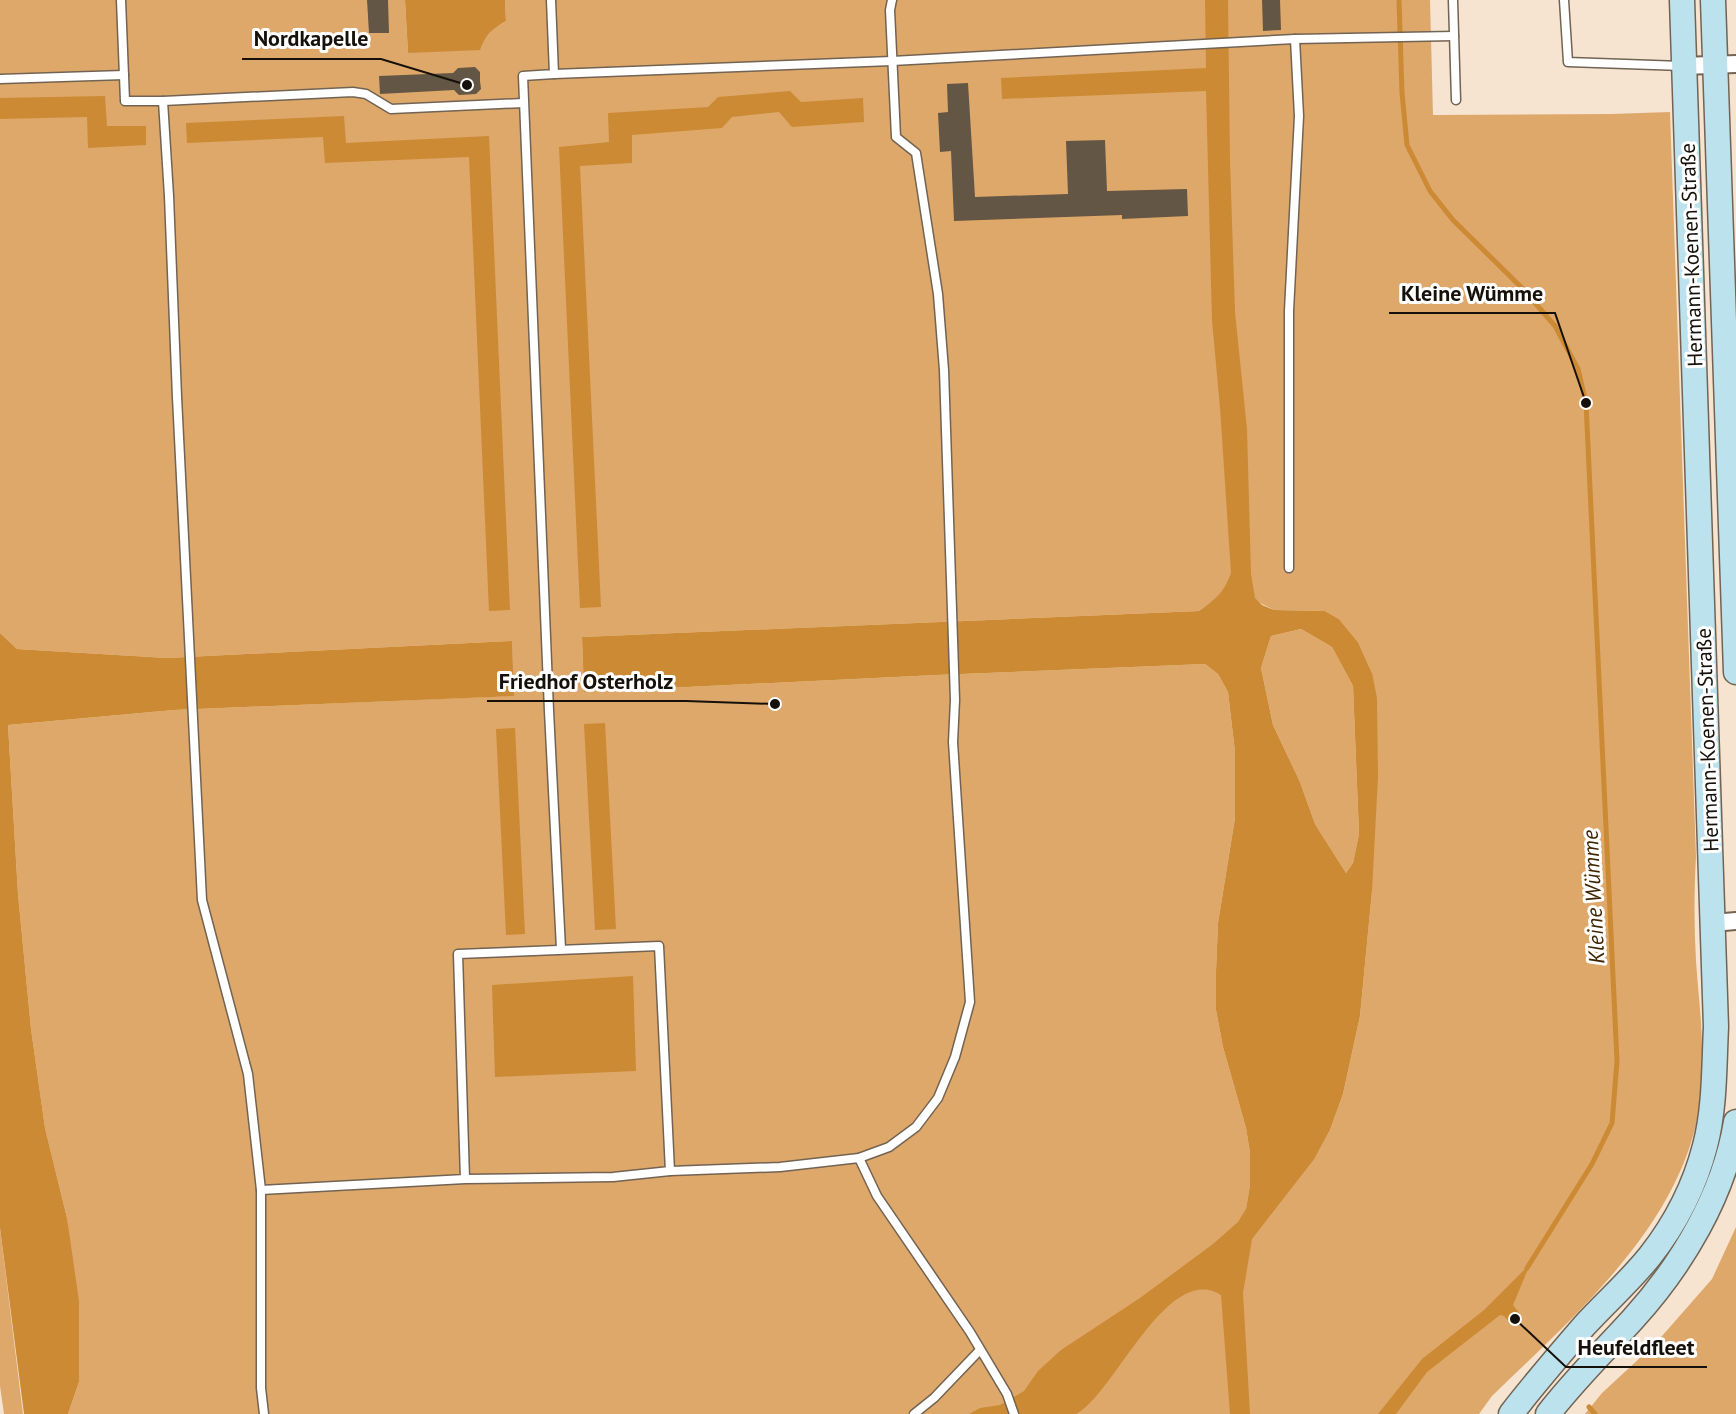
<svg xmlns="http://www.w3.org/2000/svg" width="1736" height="1414" viewBox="0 0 1736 1414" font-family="'PT Sans',sans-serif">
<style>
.green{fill:#dea86b;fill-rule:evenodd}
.water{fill:#cc8a34;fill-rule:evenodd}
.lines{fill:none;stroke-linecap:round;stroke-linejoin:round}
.stream{stroke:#cc8a34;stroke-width:5}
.building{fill:#645645}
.lane-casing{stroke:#726352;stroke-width:11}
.street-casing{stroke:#726352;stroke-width:20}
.secondary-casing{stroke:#726352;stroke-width:27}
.lane{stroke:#fff;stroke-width:8}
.street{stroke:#fff;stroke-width:16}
.secondary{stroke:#bce2ee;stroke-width:24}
.labels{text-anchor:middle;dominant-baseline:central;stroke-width:6;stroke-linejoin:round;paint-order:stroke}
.street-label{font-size:21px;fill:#151009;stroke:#fff}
.water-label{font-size:22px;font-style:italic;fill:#3e2400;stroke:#fff}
.leader{fill:none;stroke:#151009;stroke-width:2}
.callout-dot{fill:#151009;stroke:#fff;stroke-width:2}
.callout-label{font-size:22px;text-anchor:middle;font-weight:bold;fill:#151009;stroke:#fff;stroke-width:6;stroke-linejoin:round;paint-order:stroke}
</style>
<rect width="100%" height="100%" fill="#f6e4d1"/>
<g class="green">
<path d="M0 0H405L408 53 484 39 494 28 506 21 505 0H1430L1433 115 1611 114 1670 112 1696 857C1694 891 1694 926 1696 961 1698 991 1702 1021 1702 1051 1702 1071 1700 1105 1696 1124 1671 1234 1570 1320 1492 1396L1479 1414H68L79 1382 67 1218 45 1128 31 1029 18 894 8 725 174 710 513 696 512 641 167 658 17 649 0 633ZM1226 586 1274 610 1325 611 1339 619 1358 642 1372 673V891L1360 1016 1343 1094 1330 1130 1315 1158 1246 1210 1250 1185V1153L1246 1128 1223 1047 1216 1010V971L1218 923 1235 818V752L1228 692 1218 674 1205 664 936 675 584 692 582 637 1199 611 1214 601Z"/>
<polygon points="1301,629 1332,647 1353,686 1359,834 1353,863 1346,873 1315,824 1300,782 1273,725 1261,668 1271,636"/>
<polygon points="1736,1227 1736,1414 1585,1414 1602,1393 1655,1344 1712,1279"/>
<polygon points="0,1228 23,1414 4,1414 0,1386"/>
</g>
<g class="water">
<path d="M405 0H505L506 21C493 28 485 35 480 50L408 53Z"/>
<path d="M1205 0H1228L1230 161 1235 312 1247 429 1251 574 1255 598 1262 605 1274 610 1325 611 1339 619 1358 642 1372 673 1377 698 1378 777 1372 891 1360 1016 1343 1094 1330 1130 1315 1158 1252 1239 1243 1293 1250 1414H1230L1221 1295C1167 1261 1114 1395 1076 1414H969L980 1408 1000 1405 1024 1391 1038 1371 1061 1350 1140 1298 1213 1244 1238 1222 1246 1209 1250 1185V1153L1246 1128 1223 1047 1216 1010V971L1218 923 1235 818V752L1228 692 1218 674 1205 664 936 675 584 692 582 637 1199 611C1215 600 1225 591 1231 573L1220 408 1212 320 1206 91 1002 99 1001 78 1206 68ZM1301 629 1332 647 1353 686 1359 834 1353 863 1346 873 1315 824 1300 782 1273 725 1261 668 1271 636Z"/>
<polygon points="790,91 801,102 863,98 864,122 792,127 779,112 732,117 722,128 632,135 632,163 580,166 601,607 580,608 559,147 609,142 608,113 708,107 718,97"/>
<polygon points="105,96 107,126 146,126 146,145 88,148 87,117 0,119 0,98"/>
<polygon points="344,116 346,143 489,136 510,610 489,611 469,157 325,163 323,137 187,143 186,123"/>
<polygon points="0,633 17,649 167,658 512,641 514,696 174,710 8,725 18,894 31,1029 45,1128 67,1218 79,1301 79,1382 68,1414 24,1414 0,1228"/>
<polygon points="605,723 616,929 595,930 584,724"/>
<polygon points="515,728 525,934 506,935 496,729"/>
<polygon points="633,976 636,1071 495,1077 492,985"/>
<polygon points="1530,1264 1513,1305 1520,1314 1510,1323 1504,1316 1500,1315 1427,1372 1396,1414 1378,1414 1422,1359 1484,1310"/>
</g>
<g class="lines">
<g class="stream">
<polyline points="1399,0 1402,93 1407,145 1430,191 1453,220 1523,289 1555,326 1578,369 1586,403 1617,1061 1612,1123 1592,1164 1527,1268"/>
<polyline points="1589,1407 1595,1414"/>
</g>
</g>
<g class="building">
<polygon points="367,0 388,0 389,33 369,33"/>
<polygon points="1262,0 1280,0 1281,30 1263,31"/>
<polygon points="475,67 480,72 480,81 481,89 476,94 459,95 454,90 380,94 379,76 453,73 458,68"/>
<polygon points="968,83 975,197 1068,194 1066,141 1105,140 1107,191 1187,189 1188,216 1122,219 1122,215 954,221 951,151 940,152 938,113 948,112 947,84"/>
</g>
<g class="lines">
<defs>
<g id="lane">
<polyline points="121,0 125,101 163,101 169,196 177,397 202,900 248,1074 261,1190 261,1388 264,1414"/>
<polyline points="551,0 554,74 523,76 549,711 561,949"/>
<polyline points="1453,0 1456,100"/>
<polyline points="1564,0 1568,62 1682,66"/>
<polyline points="554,74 892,61 1295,39 1454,36"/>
<polyline points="0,79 124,75"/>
<polyline points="163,101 353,92 366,94 391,109 523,103"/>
<polyline points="1289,568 1289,311 1299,116 1295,39"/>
<polyline points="859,1158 877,1196 970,1332 1007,1394 1014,1414"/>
<polyline points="670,1171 780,1167 859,1158 889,1147 916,1127 938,1098 955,1057 970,1002 953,742 955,700 944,370 938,294 916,153 896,137 890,10 892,0"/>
<polyline points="261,1190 465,1179 613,1177 670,1171 659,946 458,954 465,1179"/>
<polyline points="914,1414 934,1398 980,1350"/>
</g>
<g id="street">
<polyline points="1684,66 1736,64"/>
<polyline points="1713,923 1736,921"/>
</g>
<g id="secondary">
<polyline points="1713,0 1736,672"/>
<path d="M1511 1414C1534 1384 1559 1355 1584 1326 1606 1302 1630 1281 1650 1256 1675 1224 1695 1185 1705 1146 1715 1108 1714 1066 1716 1027L1682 0"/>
<path d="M1548 1414C1574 1380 1605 1350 1633 1319 1682 1265 1724 1195 1736 1122"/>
</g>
</defs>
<use href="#lane" class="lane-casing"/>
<use href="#street" class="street-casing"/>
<use href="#secondary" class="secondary-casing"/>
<use href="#lane" class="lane"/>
<use href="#street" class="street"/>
<use href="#secondary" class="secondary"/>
</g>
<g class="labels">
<g class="street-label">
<text transform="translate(1691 255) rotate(-92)">Hermann-Koenen-Straße</text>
<text transform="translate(1707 740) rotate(-92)">Hermann-Koenen-Straße</text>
</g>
<g class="water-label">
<text transform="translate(1593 897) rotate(-93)">Kleine Wümme</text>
</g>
</g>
<path class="leader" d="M467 85L381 59H242M1586 403L1555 313H1389M775 704L686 701H487M1515 1319L1566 1367H1707"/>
<g class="callout-dot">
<circle cx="467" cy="85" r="6"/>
<circle cx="1586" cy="403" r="6"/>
<circle cx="775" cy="704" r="6"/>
<circle cx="1515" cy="1319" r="6"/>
</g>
<g class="callout-label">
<text x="311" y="46">Nordkapelle</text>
<text x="1472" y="301">Kleine Wümme</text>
<text x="586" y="689">Friedhof Osterholz</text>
<text x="1636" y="1355">Heufeldfleet</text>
</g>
</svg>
